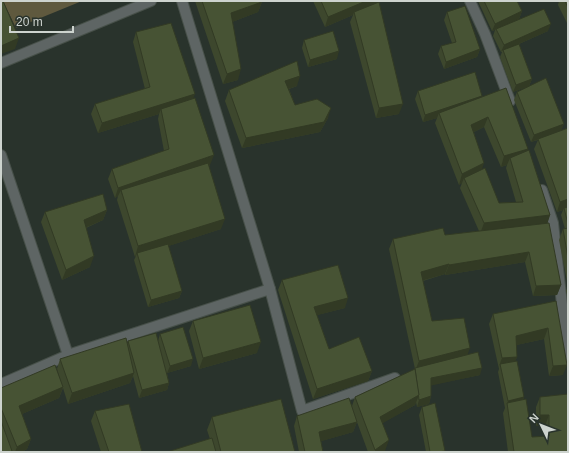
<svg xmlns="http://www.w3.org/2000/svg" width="569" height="453" viewBox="0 0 569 453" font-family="Helvetica,sans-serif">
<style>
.green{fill:#5f593e}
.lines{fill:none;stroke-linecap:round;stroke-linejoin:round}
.minor-casing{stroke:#475049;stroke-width:12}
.minor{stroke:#5e6564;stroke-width:10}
.wall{fill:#3d472d;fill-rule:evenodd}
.shaded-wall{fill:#323a24}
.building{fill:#475334;stroke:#323a24}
</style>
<rect width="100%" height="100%" fill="#29332c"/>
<polygon class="green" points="3,1 82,1 16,28"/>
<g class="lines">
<defs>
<g id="minor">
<polyline points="470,1 485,34 510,101"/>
<polyline points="1,63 151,1"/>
<polyline points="1,155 68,355"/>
<polyline points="542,190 553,223 568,359"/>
<polyline points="270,289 302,411 395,378"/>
<polyline points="1,384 68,355 270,289 182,1"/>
</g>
</defs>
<use href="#minor" class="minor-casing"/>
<use href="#minor" class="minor"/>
</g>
<g class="wall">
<polygon points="195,1 262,1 262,2 258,12 232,22 238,80 223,84"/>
<polygon points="313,1 377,1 376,3 399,114 376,118 350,22 353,15 325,27"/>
<polygon points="478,1 517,1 522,11 519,19 513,22 548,31 519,44 532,79 529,86 513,92 500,57 502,52 501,52 493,36 495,30 492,31"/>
<polygon points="559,1 568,1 568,25 558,5"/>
<polygon points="447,12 480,49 477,57 444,69 438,54 441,46 452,43 444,20"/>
<polygon points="136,32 193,99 210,165 209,166 221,229 168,246 182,291 179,298 148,307 134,260 136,256 135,257 117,200 118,196 115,198 108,179 112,169 164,151 158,119 159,114 98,133 91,114 95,104 145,89 133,42"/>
<polygon points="304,40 337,59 308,67 302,48"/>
<polygon points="297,86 289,89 295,105 328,118 320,132 242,148 225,101 229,90"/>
<path d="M418 91 482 97 527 151 550 215 547 223 561 285 557 295 533 296 525 262 445 275V274L423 281 432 321 467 355 480 375 431 385V396L429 404 417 407 416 402 415 405 382 423 385 451 383 452H368L357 422 353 432 321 441 323 452H299L294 426 297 416 352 406 355 397 415 369 389 249 393 239 445 235 479 231 460 188 462 183 459 185 435 123 437 118 423 122 415 99ZM484 127 501 167 507 165 506 168 516 202 499 203 482 169 474 132Z"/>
<polygon points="517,92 562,130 568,128 568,281 567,281 559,240 563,229 565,229 561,215 563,210 557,212 534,149 538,140 531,142 514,100"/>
<polygon points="107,210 103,220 86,228 90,267 62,280 41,222 45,212"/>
<polygon points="282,280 345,308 317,315 329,349 372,371 368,381 313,399 278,290"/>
<polygon points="568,286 568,298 566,291"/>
<polygon points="556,301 563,375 549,376 544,339 516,345 517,357 515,361 532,437 545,436 545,426 536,426 536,407 540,397 568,452 508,452 503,413 505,408 498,372 499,369 489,324 493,314"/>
<polygon points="193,321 257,353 199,369 189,331"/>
<polygon points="160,334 191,366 167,373 169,383 167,390 139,398 133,376 130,383 68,404 63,388 59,398 22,414 31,439 27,449 22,452 1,452 1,388 62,386 57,369 60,359 127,344 128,341 158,341"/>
<polygon points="422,407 445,451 445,452 426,452 419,415"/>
<polygon points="95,411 142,452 101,452 91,421"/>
<polygon points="212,417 295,452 167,452 210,439 207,430"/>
</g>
<g class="shaded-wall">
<polygon points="366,1 377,1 376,5 354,12 353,15 325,27 328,17"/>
<polygon points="262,2 258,12 227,24 231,13"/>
<polygon points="522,11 519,19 496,29 495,30 492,31 495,24"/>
<polygon points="551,24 548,31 503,51 503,50 501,52 504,45"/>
<polygon points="19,38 15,49 1,54 1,46"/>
<polygon points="480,49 477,57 444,69 446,62"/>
<polygon points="339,51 337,59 308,67 310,60"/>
<polygon points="241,69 238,80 223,84 227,74"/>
<polygon points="300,76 297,86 282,91 285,81"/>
<polygon points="532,79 529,86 513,92 516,85"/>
<polygon points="195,94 191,105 161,109 159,114 98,133 102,123"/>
<polygon points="482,96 480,103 439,113 437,118 423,122 425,115"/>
<polygon points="403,104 399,114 376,118 379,108"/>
<polygon points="331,108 328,118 320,132 242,148 246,138"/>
<polygon points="488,117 484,127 468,135 471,125"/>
<polygon points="564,124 561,131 531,142 534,135"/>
<polygon points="528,149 524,159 510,158 507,165 501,167 504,156"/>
<polygon points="214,155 210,165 122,195 121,190 118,196 115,198 118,188"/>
<polygon points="484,163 481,173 464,178 462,183 459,185 462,174"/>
<polygon points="568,199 568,208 564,208 563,210 557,212 560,202"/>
<polygon points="107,210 103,220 80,230 84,220"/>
<polygon points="550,215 547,225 480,234 484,223"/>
<polygon points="225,219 221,229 138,256 137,253 136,256 135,257 138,246"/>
<polygon points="529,252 525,262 445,275 449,265"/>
<polygon points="94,256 90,267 62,280 66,270"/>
<polygon points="449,264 445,274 417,282 421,272"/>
<polygon points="561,285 557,295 533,296 536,286"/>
<polygon points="182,291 179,298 148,307 151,300"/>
<polygon points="348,298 345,308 310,317 314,307"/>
<polygon points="548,328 544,339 512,346 516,336"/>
<polygon points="261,342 257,353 199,369 203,358"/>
<polygon points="470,348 466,359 415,371 419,361"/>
<polygon points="517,357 513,367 500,364 498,369 502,358"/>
<polygon points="193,359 191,366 167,373 170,366"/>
<polygon points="567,365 563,375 549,376 553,366"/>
<polygon points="482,368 480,375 429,386 431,378"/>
<polygon points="372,371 368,381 313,399 317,389"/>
<polygon points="134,373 130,383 68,404 72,393"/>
<polygon points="169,383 167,390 139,398 142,390"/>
<polygon points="63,387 59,398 15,417 19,406"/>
<polygon points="419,395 415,405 376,427 380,417"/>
<polygon points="431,396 429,404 417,407 419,400"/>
<polygon points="524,397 521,405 507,404 508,401"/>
<polygon points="540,415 549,415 545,426 536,426"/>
<polygon points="357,422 353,432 315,443 319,432"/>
<polygon points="31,439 27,449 22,452 15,452 17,447"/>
<polygon points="389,440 385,451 383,452 375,452 375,450"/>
</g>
<g class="building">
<polygon points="1,1 3,1 19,38 1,46"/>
<polygon points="202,1 262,1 262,2 231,13 241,69 227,74"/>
<polygon points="321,1 366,1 328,17"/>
<polygon points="484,1 517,1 522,11 495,24"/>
<polygon points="565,1 568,1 568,8"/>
<polygon points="379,2 403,104 379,108 354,12"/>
<polygon points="465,6 480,49 446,62 441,46 456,42 447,12"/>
<polygon points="544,9 551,24 504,45 496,29"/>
<polygon points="171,23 195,94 102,123 95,104 150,87 136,32"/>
<polygon points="333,31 339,51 310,60 304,40"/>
<polygon points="519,44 532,79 516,85 503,50"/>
<polygon points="297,61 300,76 285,81 295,105 317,99 331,108 324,122 246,138 229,90"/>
<polygon points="475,72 482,96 425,115 418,91"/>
<polygon points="546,78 564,124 534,135 517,92"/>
<polygon points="506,88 528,149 504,156 488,117 471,125 484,163 462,174 439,113"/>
<polygon points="195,98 214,155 118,188 112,169 169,149 161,109"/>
<polygon points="568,128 568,199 560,202 538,139"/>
<polygon points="529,150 550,215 484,223 464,178 485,168 499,203 523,202 510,158"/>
<polygon points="208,163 225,219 138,246 121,190"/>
<polygon points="103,194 107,210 84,220 94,256 66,270 45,212"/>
<polygon points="568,207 568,224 564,208"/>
<polygon points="549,223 561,285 536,286 529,252 449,265 449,264 421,272 432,321 464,318 470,348 419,361 393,239 443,228 445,235"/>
<polygon points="568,228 568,258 563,229"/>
<polygon points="168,244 182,291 151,300 137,253"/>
<polygon points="338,265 348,298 314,307 329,349 359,337 372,371 317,389 282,280"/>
<polygon points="556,301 567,365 553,366 548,328 516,336 517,357 502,358 493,314"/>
<polygon points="250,305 261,342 203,358 193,321"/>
<polygon points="183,327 193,359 170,366 160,334"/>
<polygon points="156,333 169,383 142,390 128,341"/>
<polygon points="126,338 134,373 72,393 60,359"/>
<polygon points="478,352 482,368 431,378 431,396 419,400 415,368"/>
<polygon points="517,361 524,397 508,401 500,364"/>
<polygon points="55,365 63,387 19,406 31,439 17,447 1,408 1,388"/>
<polygon points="415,369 419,395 380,417 389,440 375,450 355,397"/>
<polygon points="568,394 568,452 514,452 507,403 526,399 532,437 549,436 549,415 540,415 540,397"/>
<polygon points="349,398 357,422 319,432 323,452 305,452 297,416"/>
<polygon points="281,399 295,452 221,452 212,417"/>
<polygon points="435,403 445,451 438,452 430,452 422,407"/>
<polygon points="129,404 142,452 109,452 95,411"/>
<polygon points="1,421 12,451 9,452 1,452"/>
<polygon points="212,438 216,452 167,452"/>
</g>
<rect width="569" height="453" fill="none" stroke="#cdd3ce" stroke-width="4"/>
<g transform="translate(541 425) rotate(313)" stroke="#29332c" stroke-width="3" paint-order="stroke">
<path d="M0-3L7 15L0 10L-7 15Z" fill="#cdd3ce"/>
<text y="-6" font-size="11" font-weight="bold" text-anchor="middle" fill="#cdd3ce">N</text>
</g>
<path d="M10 26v6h63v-6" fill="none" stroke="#cdd3ce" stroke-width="2"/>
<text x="16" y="26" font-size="12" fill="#cdd3ce" stroke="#29332c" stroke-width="3" paint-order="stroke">20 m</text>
</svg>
